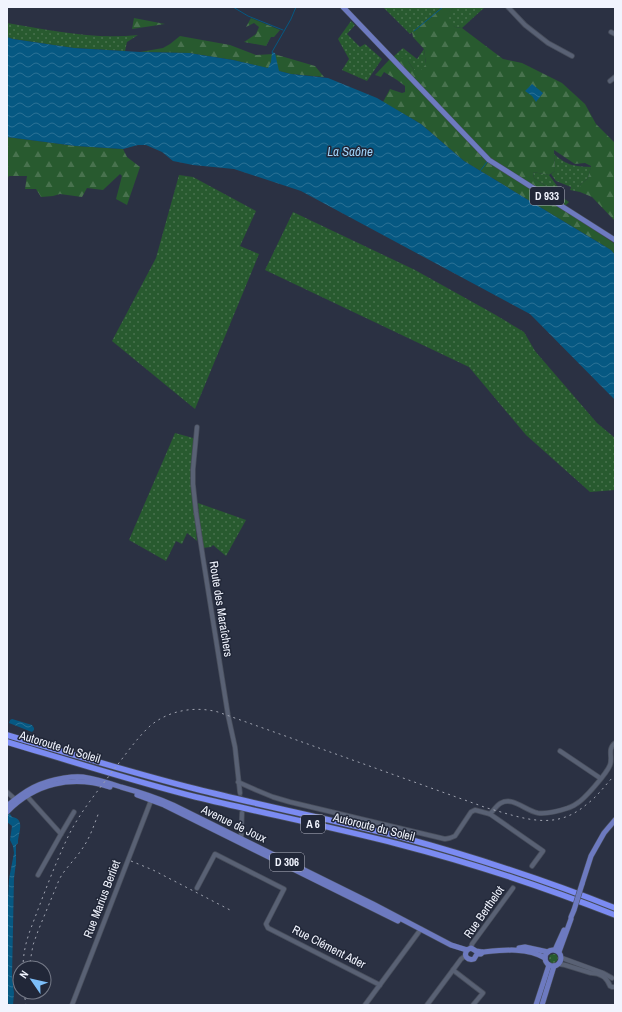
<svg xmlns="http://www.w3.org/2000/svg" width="622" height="1012" viewBox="0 0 622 1012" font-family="'Archivo Narrow',sans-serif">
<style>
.grass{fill:url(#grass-dots)}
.forest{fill:url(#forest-firs)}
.water{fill:url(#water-waves)}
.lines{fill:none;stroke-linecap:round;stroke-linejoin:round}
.stream{stroke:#065882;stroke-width:1}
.minor-tunnel{stroke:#494e5f;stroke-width:4;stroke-dasharray:4 2;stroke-linecap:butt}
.minor-casing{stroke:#484e5c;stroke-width:5.5}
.major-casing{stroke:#484e5c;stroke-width:6}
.highway-casing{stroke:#484e5c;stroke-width:7}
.minor{stroke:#596174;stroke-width:4}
.major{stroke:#6d7ac0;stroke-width:5}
.highway{stroke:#7b8bf2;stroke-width:5.5}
.rail{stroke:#a0a4b1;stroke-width:1;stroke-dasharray:2 4;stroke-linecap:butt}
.major-bridge-casing{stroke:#484e5c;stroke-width:6;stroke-linecap:butt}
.major-bridge{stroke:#6d7ac0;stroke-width:5}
.labels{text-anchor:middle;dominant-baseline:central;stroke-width:3;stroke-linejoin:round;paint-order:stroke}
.shield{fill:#212738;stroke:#b3b6c3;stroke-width:1}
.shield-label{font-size:11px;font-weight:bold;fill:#f1f4fe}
.street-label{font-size:12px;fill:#f1f4fe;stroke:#212738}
.water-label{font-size:13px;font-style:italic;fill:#9ed3f9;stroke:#212738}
</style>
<defs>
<pattern id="grass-dots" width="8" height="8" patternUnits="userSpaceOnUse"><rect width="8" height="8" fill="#285a2f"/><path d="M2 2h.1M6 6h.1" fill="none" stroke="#48724e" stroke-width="1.8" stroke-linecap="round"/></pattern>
<pattern id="forest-firs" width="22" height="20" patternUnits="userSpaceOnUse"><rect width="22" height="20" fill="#285a2f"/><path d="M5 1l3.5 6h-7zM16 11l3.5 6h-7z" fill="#48724e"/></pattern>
<pattern id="water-waves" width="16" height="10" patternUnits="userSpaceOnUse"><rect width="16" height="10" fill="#065882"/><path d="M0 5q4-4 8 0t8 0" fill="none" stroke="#2b7195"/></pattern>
</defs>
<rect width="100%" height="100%" fill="#2b3143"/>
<g class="grass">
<polygon points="383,7 442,7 410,34"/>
<polygon points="454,7 485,7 462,28 455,27 443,18"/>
<polygon points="351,21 355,25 347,34 360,47 365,44 382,59 367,81 342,70 349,59 338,39"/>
<path d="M7 23C50 30 94 40 138 35L127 42 125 51 74 48 13 39 7 37Z"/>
<polygon points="403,48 417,59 424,49 426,64 426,74 414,70 408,61 396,61 393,57"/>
<path d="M554 154C568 166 573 166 591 167L588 178 580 185V192L570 190 571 187 556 181 551 174 555 171Z"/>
<polygon points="533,172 549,175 557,186 564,192 564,193 562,195 558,194 534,178"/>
<polygon points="179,175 193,177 256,211 240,246 259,254 195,409 112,341 156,258"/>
<polygon points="293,212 415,270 494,314 524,332 535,351 597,423 615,438 615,490 590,492 526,435 469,367 265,270"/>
<polygon points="175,433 193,438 192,483 197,541 187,533 182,544 176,541 166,561 129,540"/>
<polygon points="198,503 246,520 226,556 213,545 211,547 202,548"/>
<path d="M553 954H556L558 958C557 962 555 964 551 963L549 959 550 955Z"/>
</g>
<g class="forest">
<polygon points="442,7 454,7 445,17 455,27 462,28 503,59 522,63 562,83 585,104 596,124 615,143 615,221 592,197 580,192 580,185 588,178 591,166 585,163 575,164 554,150 555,171 549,175 533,172 534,178 569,202 566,205 565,210 615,244 615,255 611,250 464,161 421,124 383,102 390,89 402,93 405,92 405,86 397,80 384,72 381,77 375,75 390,59 396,61 402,57 408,61 414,70 421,70 426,64 424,49 413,37 412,32"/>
<polygon points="134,18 165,24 132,29"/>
<polygon points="251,18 280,30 274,37 271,37 266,46 244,42 256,34 259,27 254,23 246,27"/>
<polygon points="180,36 230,45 256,55 274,54 315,66 324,77 291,74 233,60 189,53 140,52 163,48 170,44"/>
<polygon points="7,137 76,146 123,149 127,157 140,167 127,205 116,199 122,176 120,174 103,190 87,188 82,197 60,194 53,196 41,197 36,189 25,189 27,176 9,176 7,179"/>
</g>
<g class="water">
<polygon points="7,37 13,39 74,48 140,52 189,53 233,60 268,68 271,62 272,52 275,53 279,71 291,74 328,78 377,98 421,124 464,161 611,250 615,255 615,400 530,314 301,191 234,169 193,165 173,161 162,152 146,145 138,145 123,149 76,146 7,137"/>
<polygon points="532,84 543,93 536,102 532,96 525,91"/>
<polygon points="12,719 32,725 34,728 34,730 32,732 9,723 10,720"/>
<path d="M7 814H10L12 817C26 819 18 833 18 843L16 845V863L14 878 12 977 14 993 13 1005H9L8 1002 7 977 8 899 9 879 14 853 13 846 10 840 12 826 7 822Z"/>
</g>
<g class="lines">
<g class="stream">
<polyline points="233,7 248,16 283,30"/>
<polyline points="414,31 443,7"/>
<polyline points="272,52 291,19 296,7"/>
<polyline points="480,171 487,162"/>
</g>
<polyline class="minor-tunnel" points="240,793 242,813"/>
<defs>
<g id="minor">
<polyline points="508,7 525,25 548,43 572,56"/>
<polyline points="611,32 615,34"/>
<polyline points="610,81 615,77"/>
<polyline points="197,427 193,469 193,484 196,512 203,558 228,715 235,747 240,793"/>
<polyline points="560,751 600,778"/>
<polyline points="238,782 256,790 273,797 290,802 445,839 450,838 455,836 471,812 475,810 490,814 543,851 532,866"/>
<polyline points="7,792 16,800"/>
<polyline points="25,794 61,834"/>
<path d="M490 814C493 811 497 805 501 803 512 796 526 811 538 813 547 814 559 811 568 808 570 807 574 806 576 804 584 800 607 773 610 765 613 757 607 749 615 743"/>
<polyline points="241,840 242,813"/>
<polyline points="38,875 61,834 74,812"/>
<polyline points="197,888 215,854 284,889 266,924 268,928 380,985"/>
<polyline points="471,948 472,944 513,888"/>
<polyline points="562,958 603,973 612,978"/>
<path d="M559 964 565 965 591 973C601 973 607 978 610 986L612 987H615"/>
<polyline points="453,970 483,993 473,1005"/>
<polyline points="72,1005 152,798"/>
<polyline points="365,1005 421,929"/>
<polyline points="427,1005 453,970 461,959 465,956"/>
</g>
<g id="major">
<polyline points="343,7 489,160 615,240"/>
<polyline points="137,795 164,805 398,921"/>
<path d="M7 806C26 790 39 782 64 778 70 777 76 776 83 777 96 779 109 783 121 787 139 792 157 798 173 805L373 904 451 945 467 950"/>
<path d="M7 812C35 783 72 775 110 787"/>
<polyline points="582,884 591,856 604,833 615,820"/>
<polyline points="519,948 525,947 548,952"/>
<circle cx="553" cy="958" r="8"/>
<path d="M467 950C463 956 468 961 474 959L477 954H481L483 952C503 950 527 947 545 958"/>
<polyline points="467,950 471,948 476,951 482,952"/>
<polyline points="555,950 564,930"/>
<polyline points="559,952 571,919 571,917 574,910"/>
<polyline points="536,1005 549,965"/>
<polyline points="542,1005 554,966"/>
</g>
<g id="highway">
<path d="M7 735C70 754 133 773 196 789 264 806 333 820 401 837 474 857 545 880 615 908"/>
<path d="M7 742C70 761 133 781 196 797 263 813 331 827 398 844 472 863 544 887 615 915"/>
</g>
</defs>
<use href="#minor" class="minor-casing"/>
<use href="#major" class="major-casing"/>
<use href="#highway" class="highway-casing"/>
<use href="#minor" class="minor"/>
<use href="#major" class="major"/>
<use href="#highway" class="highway"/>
<g class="rail">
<polyline points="131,861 153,870 232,911"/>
<path d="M23 968C23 954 26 941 31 928 42 899 53 869 66 841 78 814 98 791 115 768 126 754 137 738 150 726 169 710 195 706 218 712L487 808C523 818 555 832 587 804 598 796 605 785 615 775"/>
<path d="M29 968 33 945 38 931 59 880C65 868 75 860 82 849 90 838 94 825 99 812"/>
<polyline points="24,992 26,1005"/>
</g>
<defs>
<polyline id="major-bridge" points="574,910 582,884"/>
</defs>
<use href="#major-bridge" class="major-bridge-casing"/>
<use href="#major-bridge" class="major-bridge"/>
</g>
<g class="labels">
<g class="shield">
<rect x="530" y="187" width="34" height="18" rx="3"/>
<rect x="301" y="815" width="24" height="18" rx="3"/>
<rect x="270" y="853" width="34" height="18" rx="3"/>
</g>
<g class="shield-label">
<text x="547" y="196">D 933</text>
<text x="313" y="824">A 6</text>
<text x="287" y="862">D 306</text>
</g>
<g class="street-label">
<text transform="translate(221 609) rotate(81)">Route des Maraîchers</text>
<text transform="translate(60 747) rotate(17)">Autoroute du Soleil</text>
<text transform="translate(234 824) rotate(26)">Avenue de Joux</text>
<text transform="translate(374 827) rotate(14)">Autoroute du Soleil</text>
<text transform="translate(102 899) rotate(-69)">Rue Marius Berliet</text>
<text transform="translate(484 912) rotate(-55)">Rue Berthelot</text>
<text transform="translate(329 947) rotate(27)">Rue Clément Ader</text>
</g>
<g class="water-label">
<text x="350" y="151">La Saône</text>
</g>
</g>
<rect width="622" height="1012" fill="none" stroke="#f1f4fe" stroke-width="16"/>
<g transform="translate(32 980) rotate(304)"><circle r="19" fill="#212738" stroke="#747987"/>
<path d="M0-3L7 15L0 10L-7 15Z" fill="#7cbef9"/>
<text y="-6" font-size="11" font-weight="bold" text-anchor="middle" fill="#f1f4fe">N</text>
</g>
</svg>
